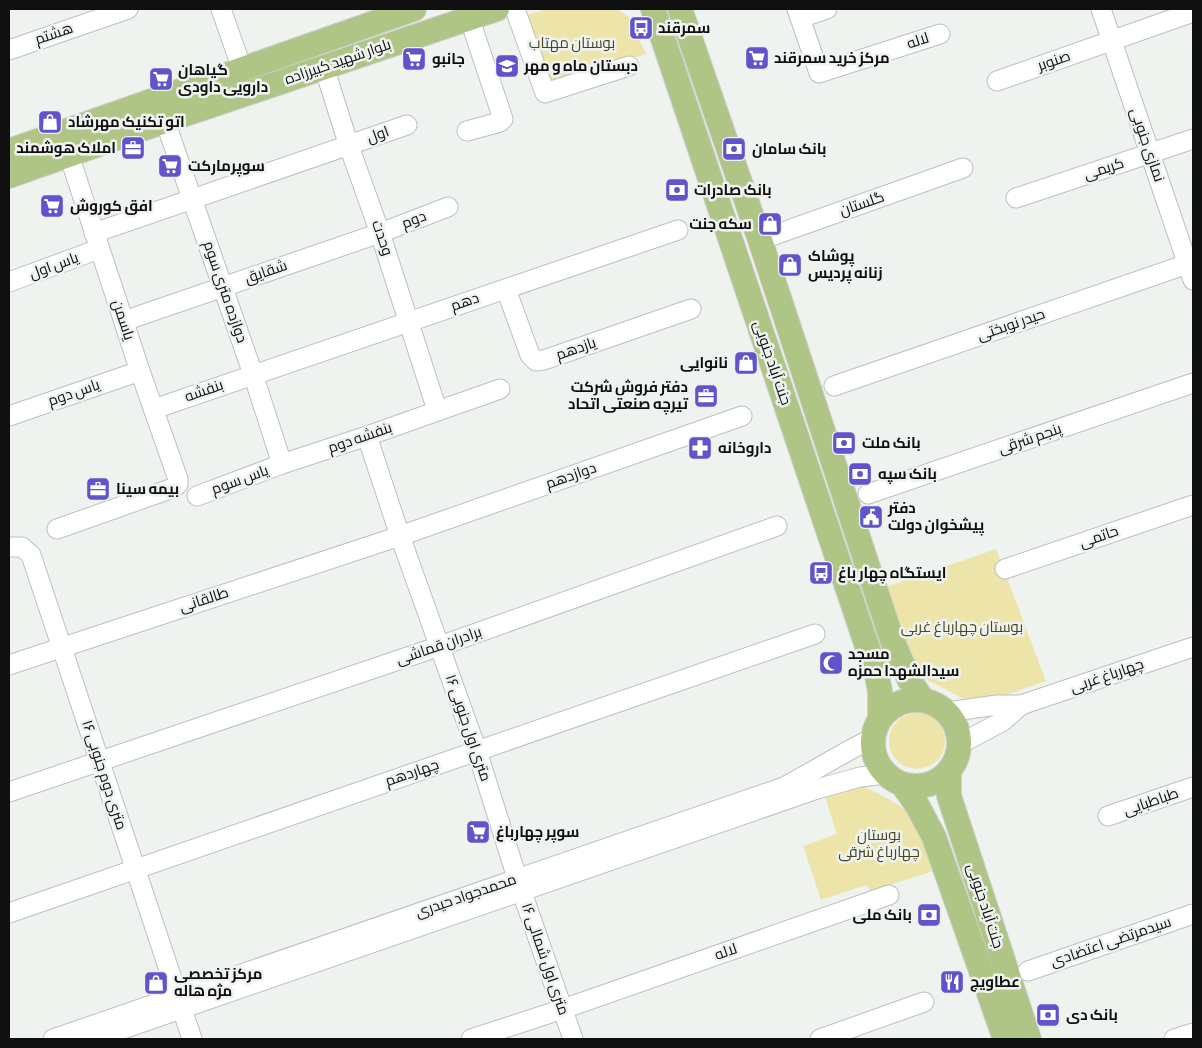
<svg xmlns="http://www.w3.org/2000/svg" width="1202" height="1048" viewBox="0 0 1202 1048" font-family="'Sofia Sans Condensed',Cairo,sans-serif">
<style>
.green{fill:#ece4a9}
.lines{fill:none;stroke-linecap:round;stroke-linejoin:round}
.minor-casing{stroke:#bcc0bd;stroke-width:21}
.major-casing{stroke:#cfcfcf;stroke-width:26}
.minor{stroke:#fff;stroke-width:19}
.major{stroke:#afc586;stroke-width:24}
.labels{text-anchor:middle;dominant-baseline:central;stroke-width:5;stroke-linejoin:round;paint-order:stroke}
.poi-label{font-size:15px;font-weight:bold;fill:#0e0f0e;stroke:#eff3f0;text-anchor:start}
.street-label{font-size:15px;fill:#0e0f0e;stroke:#eff3f0}
.park-label{font-size:15px;fill:#4b451f;stroke:#eff3f0}
</style>
<rect width="100%" height="100%" fill="#eff3f0"/>
<g class="green">
<polygon points="547,9 617,9 629,17 646,54 550,85 527,15"/>
<polygon points="996,549 1046,681 988,701 970,701 960,697 918,675 883,588"/>
<circle cx="917" cy="741" r="28"/>
<path d="M862 786C884 796 905 805 919 826 927 838 931 857 936 870L871 891 866 885 821 900 803 846 837 834 823 791Z"/>
</g>
<g class="lines">
<defs>
<g id="minor">
<polyline points="221,9 242,69"/>
<polyline points="515,9 545,93 629,66"/>
<polyline points="797,9 819,73 940,34"/>
<polyline points="1101,9 1193,280"/>
<polyline points="800,18 827,9"/>
<polyline points="9,50 128,9"/>
<polyline points="324,67 349,146 380,233 437,410"/>
<polyline points="997,81 1193,12"/>
<polyline points="165,121 253,374 282,464"/>
<polyline points="467,131 500,122 503,119 469,17"/>
<polyline points="1016,198 1193,139"/>
<polyline points="94,233 407,125"/>
<polyline points="760,240 963,168"/>
<polyline points="9,282 99,249"/>
<polyline points="506,289 530,355 536,361 544,360 691,309"/>
<polyline points="124,321 380,233 448,207"/>
<polyline points="834,386 1193,262"/>
<polyline points="154,409 678,230"/>
<polyline points="9,416 140,371"/>
<polyline points="367,436 400,536 477,751 517,878 573,1039"/>
<polyline points="868,494 1193,383"/>
<polyline points="197,496 282,464 367,436 500,389"/>
<polyline points="57,529 173,488 178,484 178,479 140,371 69,155"/>
<polyline points="9,547 22,547 31,555 192,1039"/>
<polyline points="1005,569 1193,505"/>
<polyline points="9,665 400,536 742,416"/>
<polyline points="947,712 997,705 1021,705 1193,647"/>
<polyline points="960,744 1003,721 1021,705"/>
<polyline points="9,792 440,646 777,526"/>
<polyline points="1108,816 1193,787"/>
<polyline points="9,913 815,634"/>
<polyline points="1028,971 1193,914"/>
<path d="M53 1039 784 787C814 771 842 753 873 738"/>
<polyline points="94,1039 817,789 860,777 885,774"/>
<polyline points="471,1039 563,1009 889,895"/>
<polyline points="820,1039 924,1002"/>
<polyline points="1174,1039 1193,1033"/>
</g>
<g id="major">
<polyline points="653,9 877,676 880,691 880,718"/>
<polyline points="680,9 760,240 892,640 909,679 922,699"/>
<polyline points="9,151 414,9"/>
<polyline points="9,176 165,121 497,9"/>
<circle cx="916" cy="743" r="43"/>
<polyline points="949,772 949,796 1029,1039"/>
<polyline points="903,785 917,805 934,837 1005,1039"/>
</g>
</defs>
<use href="#minor" class="minor-casing"/>
<use href="#major" class="major-casing"/>
<use href="#minor" class="minor"/>
<use href="#major" class="major"/>
</g>
<defs>
<symbol id="bus-square" viewBox="-11 -11 22 22"><rect x="-9" y="-9" width="18" height="18" rx="4" fill="#6053cc" stroke="#eff3f0"/><path d="M-5-6H5V4H4V6H2V4H-2V6H-4V4H-5ZM-3.5-4V0h7V-4ZM-3.5 1.2v1.5H-2V1.2ZM2 1.2v1.5H3.5V1.2Z" fill="#fff"/></symbol>
<symbol id="supermarket-square" viewBox="-11 -11 22 22"><rect x="-9" y="-9" width="18" height="18" rx="4" fill="#6053cc" stroke="#eff3f0"/><path d="M-6-5.5h2.5l.6 2H6L4.5 2H-2.5L-4.4-4H-6ZM-1.5 3.2a1.3 1.3 0 1 0 .1 0ZM3 3.2a1.3 1.3 0 1 0 .1 0Z" fill="#fff"/></symbol>
<symbol id="school-square" viewBox="-11 -11 22 22"><rect x="-9" y="-9" width="18" height="18" rx="4" fill="#6053cc" stroke="#eff3f0"/><path d="M0-5L7-2L0 1L-7-2ZM-4 1L0 2.5L4 1V4Q0 6-4 4Z" fill="#fff"/></symbol>
<symbol id="shop-square" viewBox="-11 -11 22 22"><rect x="-9" y="-9" width="18" height="18" rx="4" fill="#6053cc" stroke="#eff3f0"/><path d="M-5-2.5h2.3a2.7 3.5 0 0 1 5.4 0H5L5.5 6h-11ZM-1.5-2.5h3a1.5 2.3 0 0 0-3 0Z" fill="#fff"/></symbol>
<symbol id="office-square" viewBox="-11 -11 22 22"><rect x="-9" y="-9" width="18" height="18" rx="4" fill="#6053cc" stroke="#eff3f0"/><path d="M-6-3h4V-5.5h4V-3h4V5H-6ZM-1-4.5V-3h2v-1.5ZM-6 0V1H6V0Z" fill="#fff"/></symbol>
<symbol id="bank-square" viewBox="-11 -11 22 22"><rect x="-9" y="-9" width="18" height="18" rx="4" fill="#6053cc" stroke="#eff3f0"/><path d="M-6-4H6V4H-6ZM0-2.3a2.3 2.3 0 1 0 0 4.6a2.3 2.3 0 1 0 0-4.6Z" fill="#fff"/></symbol>
<symbol id="pharmacy-square" viewBox="-11 -11 22 22"><rect x="-9" y="-9" width="18" height="18" rx="4" fill="#6053cc" stroke="#eff3f0"/><path d="M-2-6h4v4h4v4h-4v4h-4v-4h-4v-4h4Z" fill="#fff"/></symbol>
<symbol id="civic-square" viewBox="-11 -11 22 22"><rect x="-9" y="-9" width="18" height="18" rx="4" fill="#6053cc" stroke="#eff3f0"/><path d="M-.6-6.5H3V-4.5H.6V-3L4-1V1h2V6H-6V1h2V-1L-.6-3ZM-1.2 2.5V6h2.4V2.5Z" fill="#fff"/></symbol>
<symbol id="mosque-square" viewBox="-11 -11 22 22"><rect x="-9" y="-9" width="18" height="18" rx="4" fill="#6053cc" stroke="#eff3f0"/><path d="M3.5-4.9A6 6 0 1 0 3.5 4.9A5 5 0 1 1 3.5-4.9Z" fill="#fff"/></symbol>
<symbol id="restaurant-square" viewBox="-11 -11 22 22"><rect x="-9" y="-9" width="18" height="18" rx="4" fill="#6053cc" stroke="#eff3f0"/><path d="M-5-6h1v4h1v-4h1v4h1v-4h1v5L-1.5 .5V6h-2V.5L-5-1ZM5-6V6H3V1.5H1.5Q1.5-4 5-6Z" fill="#fff"/></symbol>
</defs>
<g fill-rule="evenodd">
<use href="#bus-square" x="627" y="14" width="28" height="28"/>
<use href="#supermarket-square" x="743" y="44" width="28" height="28"/>
<use href="#supermarket-square" x="400" y="45" width="28" height="28"/>
<use href="#school-square" x="493" y="52" width="28" height="28"/>
<use href="#supermarket-square" x="147" y="65" width="28" height="28"/>
<use href="#shop-square" x="36" y="108" width="28" height="28"/>
<use href="#office-square" x="119" y="134" width="28" height="28"/>
<use href="#bank-square" x="720" y="135" width="28" height="28"/>
<use href="#supermarket-square" x="156" y="152" width="28" height="28"/>
<use href="#bank-square" x="663" y="176" width="28" height="28"/>
<use href="#supermarket-square" x="38" y="192" width="28" height="28"/>
<use href="#shop-square" x="756" y="210" width="28" height="28"/>
<use href="#shop-square" x="776" y="251" width="28" height="28"/>
<use href="#shop-square" x="732" y="349" width="28" height="28"/>
<use href="#office-square" x="692" y="382" width="28" height="28"/>
<use href="#bank-square" x="830" y="429" width="28" height="28"/>
<use href="#pharmacy-square" x="686" y="434" width="28" height="28"/>
<use href="#bank-square" x="846" y="460" width="28" height="28"/>
<use href="#office-square" x="84" y="475" width="28" height="28"/>
<use href="#civic-square" x="857" y="503" width="28" height="28"/>
<use href="#bus-square" x="807" y="559" width="28" height="28"/>
<use href="#mosque-square" x="817" y="649" width="28" height="28"/>
<use href="#supermarket-square" x="464" y="818" width="28" height="28"/>
<use href="#bank-square" x="915" y="901" width="28" height="28"/>
<use href="#restaurant-square" x="938" y="968" width="28" height="28"/>
<use href="#shop-square" x="142" y="969" width="28" height="28"/>
<use href="#bank-square" x="1034" y="1001" width="28" height="28"/>
</g>
<g class="labels">
<g class="poi-label">
<text x="658" y="28">سمرقند</text>
<text x="774" y="58">مرکز خرید سمرقند</text>
<text x="432" y="59">جانبو</text>
<text x="524" y="66">دبستان ماه و مهر</text>
<text x="178" y="70">گیاهان<tspan x="178" dy="17">دارویی داودی</tspan></text>
<text x="68" y="122">اتو تکنیک مهرشاد</text>
<text x="116" y="148" text-anchor="end">املاک هوشمند</text>
<text x="752" y="149">بانک سامان</text>
<text x="188" y="166">سوپرمارکت</text>
<text x="694" y="190">بانک صادرات</text>
<text x="70" y="206">افق کوروش</text>
<text x="752" y="224" text-anchor="end">سکه جنت</text>
<text x="808" y="256">پوشاک<tspan x="808" dy="17">زنانه پردیس</tspan></text>
<text x="728" y="363" text-anchor="end">نانوایی</text>
<text x="688" y="387" text-anchor="end">دفتر فروش شرکت<tspan x="688" dy="17">تیرچه صنعتی اتحاد</tspan></text>
<text x="862" y="443">بانک ملت</text>
<text x="718" y="448">داروخانه</text>
<text x="878" y="474">بانک سپه</text>
<text x="116" y="489">بیمه سینا</text>
<text x="888" y="508">دفتر<tspan x="888" dy="17">پیشخوان دولت</tspan></text>
<text x="838" y="573">ایستگاه چهار باغ</text>
<text x="848" y="654">مسجد<tspan x="848" dy="17">سیدالشهدا حمزه</tspan></text>
<text x="496" y="832">سوپر چهارباغ</text>
<text x="912" y="915" text-anchor="end">بانک ملی</text>
<text x="174" y="974">مرکز تخصصی<tspan x="174" dy="17">مژه هاله</tspan></text>
<text x="970" y="982">عطاویچ</text>
<text x="1066" y="1015">بانک دی</text>
</g>
<g class="street-label">
<text transform="translate(54 34) rotate(-19)">هشتم</text>
<text transform="translate(918 41) rotate(-18)">لاله</text>
<text transform="translate(1054 61) rotate(-19)">صنوبر</text>
<text transform="translate(338 62) rotate(-19)">بلوار شهید کبیرزاده</text>
<text transform="translate(378 135) rotate(-20)">اول</text>
<text transform="translate(1147 145) rotate(71)">نمازی جنوبی</text>
<text transform="translate(1104 169) rotate(-18)">کریمی</text>
<text transform="translate(862 204) rotate(-19)">گلستان</text>
<text transform="translate(414 220) rotate(-21)">دوم</text>
<text transform="translate(382 238) rotate(71)">وحدت</text>
<text transform="translate(54 266) rotate(-20)">یاس اول</text>
<text transform="translate(266 272) rotate(-19)">شقایق</text>
<text transform="translate(225 292) rotate(71)">دوازده متری سوم</text>
<text transform="translate(465 302) rotate(-19)">دهم</text>
<text transform="translate(123 320) rotate(72)">یاسمن</text>
<text transform="translate(1011 325) rotate(-19)">حیدر نوبختی</text>
<text transform="translate(576 349) rotate(-19)">یازدهم</text>
<text transform="translate(772 363) rotate(71)">جنت آباد جنوبی</text>
<text transform="translate(204 391) rotate(-19)">بنفشه</text>
<text transform="translate(74 393) rotate(-19)">یاس دوم</text>
<text transform="translate(360 438) rotate(-19)">بنفشه دوم</text>
<text transform="translate(1030 439) rotate(-19)">پنجم شرقی</text>
<text transform="translate(571 476) rotate(-19)">دوازدهم</text>
<text transform="translate(240 480) rotate(-20)">یاس سوم</text>
<text transform="translate(1099 537) rotate(-19)">حاتمی</text>
<text transform="translate(204 600) rotate(-18)">طالقانی</text>
<text transform="translate(439 646) rotate(-19)">برادران قماشی</text>
<text transform="translate(1107 676) rotate(-19)">چهارباغ غربی</text>
<text transform="translate(468 728) rotate(71)">۱۶ متری اول جنوبی</text>
<text transform="translate(412 773) rotate(-19)">چهاردهم</text>
<text transform="translate(104 775) rotate(72)">۱۶ متری دوم جنوبی</text>
<text transform="translate(1151 802) rotate(-19)">طباطبایی</text>
<text transform="translate(466 896) rotate(-19)">محمدجواد حیدری</text>
<text transform="translate(985 906) rotate(72)">جنت آباد جنوبی</text>
<text transform="translate(1111 942) rotate(-19)">سیدمرتضی اعتضادی</text>
<text transform="translate(726 952) rotate(-19)">لاله</text>
<text transform="translate(545 959) rotate(71)">۱۶ متری اول شمالی</text>
</g>
<g class="park-label">
<text x="572" y="43">بوستان مهتاب</text>
<text x="962" y="627">بوستان چهارباغ غربی</text>
<text x="879" y="835">بوستان<tspan x="879" dy="17">چهارباغ شرقی</tspan></text>
</g>
</g>
<rect width="1202" height="1048" fill="none" stroke="#0e0f0e" stroke-width="20"/>
</svg>
